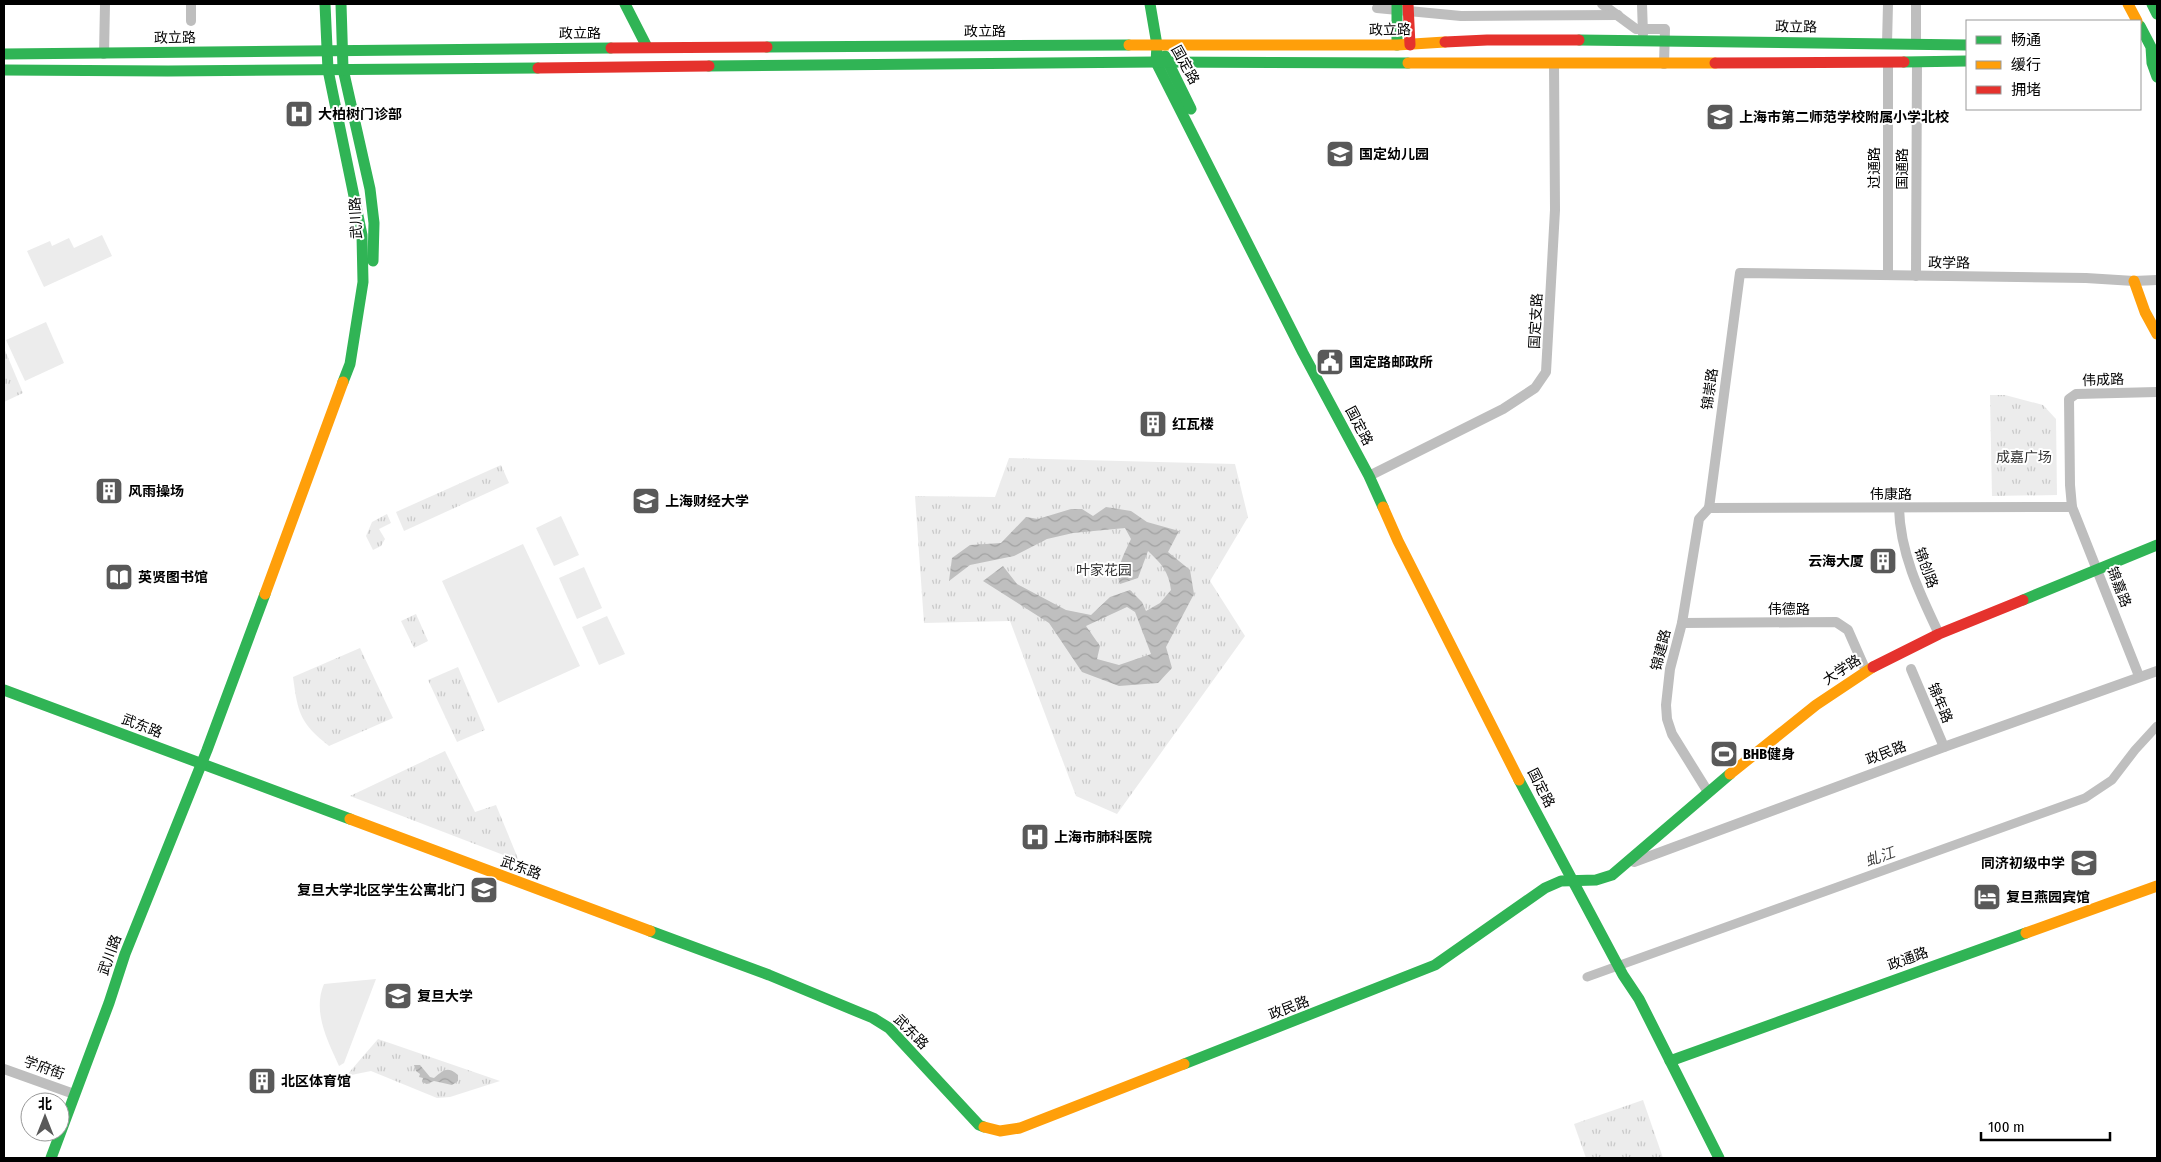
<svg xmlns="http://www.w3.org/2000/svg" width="2161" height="1162" viewBox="0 0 2161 1162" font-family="'Fira Sans Condensed','Noto Sans SC',sans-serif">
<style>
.grass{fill:url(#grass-tufts)}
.garden{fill:#ececec}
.water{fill:url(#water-waves);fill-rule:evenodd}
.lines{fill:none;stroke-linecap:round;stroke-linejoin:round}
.canal{stroke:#bfbfbf;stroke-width:9}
.street{stroke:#bebebe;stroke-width:10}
.fast{stroke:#30b455;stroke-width:11}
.slow{stroke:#ff9f0a;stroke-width:11}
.jam{stroke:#e5322d;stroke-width:11}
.labels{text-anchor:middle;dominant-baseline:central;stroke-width:4;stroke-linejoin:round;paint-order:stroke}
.street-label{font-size:14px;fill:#000;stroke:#fff}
.poi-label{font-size:14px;font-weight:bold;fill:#000;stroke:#fff;text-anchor:start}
.park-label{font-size:14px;fill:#333;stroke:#fff}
.water-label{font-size:15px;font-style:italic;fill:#444;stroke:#fff}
</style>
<defs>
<pattern id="grass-tufts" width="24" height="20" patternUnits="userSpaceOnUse" patternTransform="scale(1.25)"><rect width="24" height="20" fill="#ececec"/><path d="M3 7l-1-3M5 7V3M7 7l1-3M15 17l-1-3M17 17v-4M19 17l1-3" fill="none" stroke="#c9c9c9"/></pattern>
<pattern id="water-waves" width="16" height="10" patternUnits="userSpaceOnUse" patternTransform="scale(1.25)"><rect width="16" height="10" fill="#bfbfbf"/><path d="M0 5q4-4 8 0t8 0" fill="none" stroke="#a2a2a2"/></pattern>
</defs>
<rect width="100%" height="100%" fill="#fff"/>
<g class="grass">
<polygon points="4,348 23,393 4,402"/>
<polygon points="1990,395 2005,395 2043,405 2056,419 2057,495 1992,496"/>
<polygon points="1009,458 1235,464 1248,517 1210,581 1245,636 1117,814 1076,796 1010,621 924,623 915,496 995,497"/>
<polygon points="501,465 509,483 404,531 396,512"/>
<polygon points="387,514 391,523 379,529 385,539 381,546 373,550 366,536 372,522"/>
<polygon points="416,614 428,641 414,648 401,621"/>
<path d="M360 648 393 718 329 746C300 723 298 714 293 677Z"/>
<polygon points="458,667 485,730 457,742 428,680"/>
<polygon points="445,751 475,812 496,805 519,861 350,796"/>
<polygon points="378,1039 500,1081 450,1097 437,1098 371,1071 346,1076"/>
<polygon points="1643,1100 1663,1158 1586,1158 1574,1124"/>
</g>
<g class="garden">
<polygon points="102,235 112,256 44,287 27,251 50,241 52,246 69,238 74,248"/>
<polygon points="46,322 64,363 25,381 6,340"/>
<polygon points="561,516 579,555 554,566 536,528"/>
<polygon points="523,544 580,666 498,703 442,581"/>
<polygon points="584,567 602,608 577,619 559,578"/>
<polygon points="607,616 625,654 599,665 582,627"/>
<path d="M376 979 344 1063 339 1066C328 1041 312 1012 324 984Z"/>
</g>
<g class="water">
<path d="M1106 507 1131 511 1147 522 1179 531 1168 552 1190 570 1194 594 1166 647 1172 668 1158 683 1119 686 1082 672 1049 623 983 581 1003 566 1017 584 1066 610 1091 615 1110 597 1130 590 1142 602 1146 611 1160 603 1171 590C1169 572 1161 563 1148 551L1138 578 1120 584C1114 571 1125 552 1131 539L1125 528 1073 533 1047 539 1014 556 970 565 949 581 952 558 970 545 1001 543 1026 517 1038 519 1071 509H1082L1093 516ZM1127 607 1135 612 1151 654 1119 665 1097 659 1100 646 1086 626Z"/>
<path d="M414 1065H420L430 1077 434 1078C444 1070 447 1066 458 1075V1081L452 1085 434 1081 427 1084 422 1082 423 1078 419 1077 420 1074 416 1071Z"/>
</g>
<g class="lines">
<polyline class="canal" points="1587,977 2085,798 2112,780 2135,750 2157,726"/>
<g class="street">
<polyline points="191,4 191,21"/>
<polyline points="1602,4 1636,29 1665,29 1664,64"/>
<polyline points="1642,4 1643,34"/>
<polyline points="1377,8 1461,16 1618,15"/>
<polyline points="1887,44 1888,4"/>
<polyline points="1916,44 1916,4"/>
<polyline points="104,54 105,4"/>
<polyline points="1888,275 1888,62"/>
<polyline points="1916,276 1917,62"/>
<polyline points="1369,476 1503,409 1535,388 1546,372 1555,210 1554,63"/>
<polyline points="1709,508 1740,273 2086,278 2134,281 2157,280"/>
<polyline points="1709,508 2072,507"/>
<path d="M1899 508C1900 553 1920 594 1939 634"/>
<polyline points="1682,623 1836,622 1848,630 1866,671"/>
<polyline points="1911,669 1944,747"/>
<polyline points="2139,676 2072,507 2070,485 2069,399 2076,394 2157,392"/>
<polyline points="1708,792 1672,734 1667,719 1666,705 1670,669 1682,623 1699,519 1709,508"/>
<polyline points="1634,862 1944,747 2157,671"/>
<polyline points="4,1069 74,1094"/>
</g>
<g class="fast">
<polyline points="325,4 328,70 362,235 363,282 350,364 343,382"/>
<polyline points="341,4 343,69 370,189 374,223 373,261"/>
<polyline points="625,4 647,47"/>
<polyline points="1150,4 1157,45 1156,62 1303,353 1369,476 1383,507"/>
<polyline points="1397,4 1397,45"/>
<polyline points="2152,4 2157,14"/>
<polyline points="2140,26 2151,47 2152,63 2157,77"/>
<polyline points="1579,40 1967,45"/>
<polyline points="767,47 1129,45"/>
<polyline points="4,54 611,48"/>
<polyline points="1165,56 1191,109"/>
<polyline points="1904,62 1967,61"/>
<polyline points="709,66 1156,62 1408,63"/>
<polyline points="4,70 168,71 538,68"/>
<polyline points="2023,600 2157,545"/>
<polyline points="4,690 350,819"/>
<polyline points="1519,780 1623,975 1639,999 1719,1158"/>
<polyline points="650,931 769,975 873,1018 889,1028 979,1125 984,1127"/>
<polyline points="1670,1061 2026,933"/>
<polyline points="1184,1064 1435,965 1545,888 1561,881 1596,880 1612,875 1730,774"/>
<polyline points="51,1158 109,1003 125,954 207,750 265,594"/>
</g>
<g class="slow">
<polyline points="2128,4 2137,21"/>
<polyline points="1129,45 1397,45 1445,42"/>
<polyline points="1408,63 1715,63"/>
<polyline points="2134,281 2145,312 2157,334"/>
<polyline points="1383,507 1398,541 1519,780"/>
<polyline points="265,594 343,382"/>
<polyline points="1730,774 1816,705 1873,667"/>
<polyline points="350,819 650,931"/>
<polyline points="2026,933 2157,886"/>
<polyline points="984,1127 1000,1131 1020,1128 1184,1064"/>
</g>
<g class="jam">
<polyline points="1408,4 1410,45"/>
<polyline points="1445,42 1487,40 1579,40"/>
<polyline points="611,48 767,47"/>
<polyline points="1715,63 1904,62"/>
<polyline points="538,68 709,66"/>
<polyline points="1873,667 1939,634 2023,600"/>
</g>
</g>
<defs>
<symbol id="hospital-square" viewBox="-11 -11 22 22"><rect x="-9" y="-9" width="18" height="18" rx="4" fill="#595959" stroke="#fff"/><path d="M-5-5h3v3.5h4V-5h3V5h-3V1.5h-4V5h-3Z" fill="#fff"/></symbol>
<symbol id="school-square" viewBox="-11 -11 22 22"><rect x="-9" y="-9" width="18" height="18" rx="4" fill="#595959" stroke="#fff"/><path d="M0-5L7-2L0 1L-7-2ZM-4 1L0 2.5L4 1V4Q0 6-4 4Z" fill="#fff"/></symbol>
<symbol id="civic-square" viewBox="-11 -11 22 22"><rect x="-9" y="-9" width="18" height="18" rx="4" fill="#595959" stroke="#fff"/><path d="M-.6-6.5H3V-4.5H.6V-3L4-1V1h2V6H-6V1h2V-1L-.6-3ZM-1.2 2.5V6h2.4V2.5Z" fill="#fff"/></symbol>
<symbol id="building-square" viewBox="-11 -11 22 22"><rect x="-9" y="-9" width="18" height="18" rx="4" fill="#595959" stroke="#fff"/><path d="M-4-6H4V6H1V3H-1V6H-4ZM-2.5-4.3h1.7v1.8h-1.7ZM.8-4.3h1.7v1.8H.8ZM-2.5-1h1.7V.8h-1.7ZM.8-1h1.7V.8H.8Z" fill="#fff"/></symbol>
<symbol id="university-square" viewBox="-11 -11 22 22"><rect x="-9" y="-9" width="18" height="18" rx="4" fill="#595959" stroke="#fff"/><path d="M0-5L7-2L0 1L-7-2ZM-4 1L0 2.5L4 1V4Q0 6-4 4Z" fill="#fff"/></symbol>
<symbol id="library-square" viewBox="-11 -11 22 22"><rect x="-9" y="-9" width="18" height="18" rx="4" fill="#595959" stroke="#fff"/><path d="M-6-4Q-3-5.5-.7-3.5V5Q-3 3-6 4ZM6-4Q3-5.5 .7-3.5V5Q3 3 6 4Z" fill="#fff"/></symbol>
<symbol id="stadium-square" viewBox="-11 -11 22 22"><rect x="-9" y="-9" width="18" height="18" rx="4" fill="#595959" stroke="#fff"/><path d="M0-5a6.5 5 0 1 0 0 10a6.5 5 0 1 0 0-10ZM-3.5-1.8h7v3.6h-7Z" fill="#fff"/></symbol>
<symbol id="hotel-square" viewBox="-11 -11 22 22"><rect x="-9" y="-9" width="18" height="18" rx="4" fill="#595959" stroke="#fff"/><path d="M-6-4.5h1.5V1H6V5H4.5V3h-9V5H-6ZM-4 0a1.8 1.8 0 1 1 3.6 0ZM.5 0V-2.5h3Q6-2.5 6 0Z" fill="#fff"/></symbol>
</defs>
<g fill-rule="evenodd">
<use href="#hospital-square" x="283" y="98" width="32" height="32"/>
<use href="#school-square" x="1704" y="101" width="32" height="32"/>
<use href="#school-square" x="1324" y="138" width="32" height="32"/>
<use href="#civic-square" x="1314" y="346" width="32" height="32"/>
<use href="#building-square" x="1137" y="408" width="32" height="32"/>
<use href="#building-square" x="93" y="475" width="32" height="32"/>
<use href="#university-square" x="630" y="485" width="32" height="32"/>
<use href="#building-square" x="1867" y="545" width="32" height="32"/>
<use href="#library-square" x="103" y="561" width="32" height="32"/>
<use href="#stadium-square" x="1708" y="738" width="32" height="32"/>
<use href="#hospital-square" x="1019" y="821" width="32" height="32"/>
<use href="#school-square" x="2068" y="847" width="32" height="32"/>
<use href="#school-square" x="468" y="874" width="32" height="32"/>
<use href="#hotel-square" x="1971" y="881" width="32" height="32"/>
<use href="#university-square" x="382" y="980" width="32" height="32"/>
<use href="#building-square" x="246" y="1065" width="32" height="32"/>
</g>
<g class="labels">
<g class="street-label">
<text transform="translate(1796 27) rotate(1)">政立路</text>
<text transform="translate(1390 30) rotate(-1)">政立路</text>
<text x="985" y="31">政立路</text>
<text x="580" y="33">政立路</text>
<text transform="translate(175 38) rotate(-1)">政立路</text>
<text transform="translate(1185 65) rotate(61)">国定路</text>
<text transform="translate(1874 168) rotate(-90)">过通路</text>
<text transform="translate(1902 169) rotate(-90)">国通路</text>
<text transform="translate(356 218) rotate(-93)">武川路</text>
<text transform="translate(1949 263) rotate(1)">政学路</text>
<text transform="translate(1536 321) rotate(-87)">国定支路</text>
<text transform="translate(2103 380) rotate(-2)">伟成路</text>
<text transform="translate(1710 389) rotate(-82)">锦崇路</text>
<text transform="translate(1359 426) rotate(62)">国定路</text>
<text x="1891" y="494">伟康路</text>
<text transform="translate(1926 568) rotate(70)">锦创路</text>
<text transform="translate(2119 587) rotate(69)">锦嘉路</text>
<text x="1789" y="609">伟德路</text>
<text transform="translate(1661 650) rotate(-76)">锦建路</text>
<text transform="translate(1842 670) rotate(-33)">大学路</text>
<text transform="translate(1940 703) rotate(67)">锦年路</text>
<text transform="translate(142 726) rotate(21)">武东路</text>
<text transform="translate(1886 753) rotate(-21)">政民路</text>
<text transform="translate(1541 788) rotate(63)">国定路</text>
<text transform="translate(521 868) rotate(20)">武东路</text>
<text transform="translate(110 955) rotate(-70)">武川路</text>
<text transform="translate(1908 959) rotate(-20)">政通路</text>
<text transform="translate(1289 1008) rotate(-21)">政民路</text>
<text transform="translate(911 1032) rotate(45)">武东路</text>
<text transform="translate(44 1068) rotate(20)">学府街</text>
</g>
<g class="poi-label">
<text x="318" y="114">大柏树门诊部</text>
<text x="1739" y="117">上海市第二师范学校附属小学北校</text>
<text x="1359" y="154">国定幼儿园</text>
<text x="1349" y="362">国定路邮政所</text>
<text x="1172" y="424">红瓦楼</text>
<text x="128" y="491">风雨操场</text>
<text x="665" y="501">上海财经大学</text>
<text x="1864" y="561" text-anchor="end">云海大厦</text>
<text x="138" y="577">英贤图书馆</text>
<text x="1743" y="754">BHB健身</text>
<text x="1054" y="837">上海市肺科医院</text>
<text x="2065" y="863" text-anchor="end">同济初级中学</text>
<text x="465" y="890" text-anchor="end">复旦大学北区学生公寓北门</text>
<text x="2006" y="897">复旦燕园宾馆</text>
<text x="417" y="996">复旦大学</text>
<text x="281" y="1081">北区体育馆</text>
</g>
<g class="park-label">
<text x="2024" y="457">成嘉广场</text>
<text x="1104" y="570">叶家花园</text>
</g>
<g class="water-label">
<text transform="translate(1880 857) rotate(-20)">虬江</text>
</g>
</g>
<rect width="2161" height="1162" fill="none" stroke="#000000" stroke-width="10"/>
<rect x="1966" y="20" width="175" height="90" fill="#ffffff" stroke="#999999"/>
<rect x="1976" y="36" width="25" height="8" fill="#30b455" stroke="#999999"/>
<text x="2011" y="45" font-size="15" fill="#000000">畅通</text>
<rect x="1976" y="61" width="25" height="8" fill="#ff9f0a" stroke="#999999"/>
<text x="2011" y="70" font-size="15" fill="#000000">缓行</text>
<rect x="1976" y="86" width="25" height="8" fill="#e5322d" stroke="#999999"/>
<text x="2011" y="95" font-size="15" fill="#000000">拥堵</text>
<g transform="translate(45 1117)"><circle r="24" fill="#ffffff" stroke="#999999"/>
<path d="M0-4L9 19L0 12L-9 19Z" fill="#595959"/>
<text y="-8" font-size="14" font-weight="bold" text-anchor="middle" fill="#000000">北</text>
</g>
<path d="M1981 1132v8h129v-8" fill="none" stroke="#000000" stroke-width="2.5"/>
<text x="1988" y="1132" font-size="15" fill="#000000" stroke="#ffffff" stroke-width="4" paint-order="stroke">100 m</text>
</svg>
